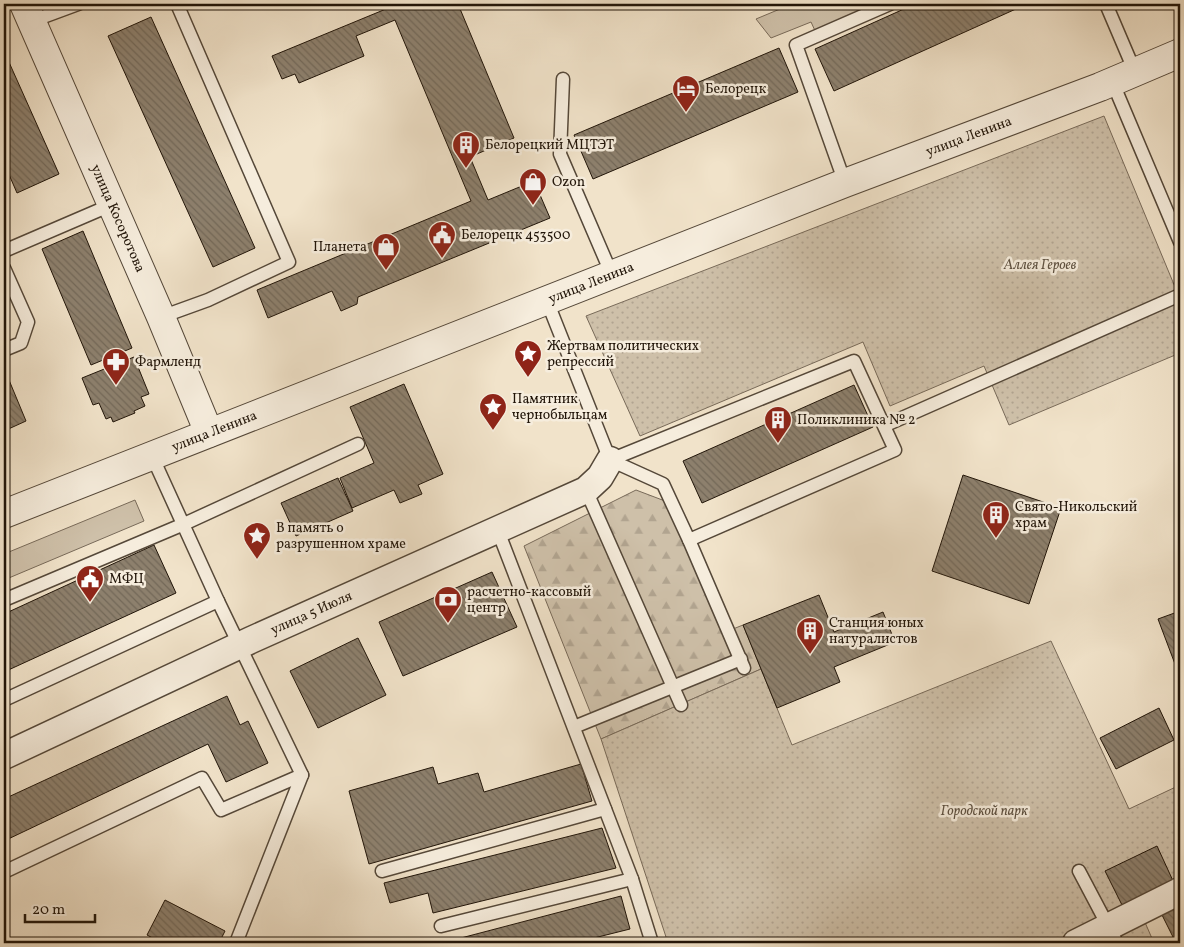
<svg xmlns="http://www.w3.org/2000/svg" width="1184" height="947" viewBox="0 0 1184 947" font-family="Vollkorn,serif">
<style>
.grass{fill:#cec0a9;stroke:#786a59}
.forest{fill:url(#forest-firs);stroke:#786a59}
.park{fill:url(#park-dots);stroke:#786a59}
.building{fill:url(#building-back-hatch);stroke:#211509}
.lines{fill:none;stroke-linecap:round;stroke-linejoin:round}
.service-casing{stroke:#554839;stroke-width:15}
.minor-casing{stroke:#554839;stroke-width:29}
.tertiary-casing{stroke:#554839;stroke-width:30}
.service{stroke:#f6eddd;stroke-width:12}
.minor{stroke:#f6eddd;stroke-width:26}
.tertiary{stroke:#f6eddd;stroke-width:28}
.labels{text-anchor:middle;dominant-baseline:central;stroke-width:5;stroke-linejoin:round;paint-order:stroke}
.poi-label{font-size:14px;fill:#211509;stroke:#f6eddd;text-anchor:start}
.street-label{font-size:14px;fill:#211509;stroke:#f6eddd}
.park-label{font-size:14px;font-style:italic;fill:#5e5141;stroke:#f6eddd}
</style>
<defs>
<pattern id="forest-firs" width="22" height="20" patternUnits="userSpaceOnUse" patternTransform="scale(1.25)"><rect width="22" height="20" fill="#cec0a9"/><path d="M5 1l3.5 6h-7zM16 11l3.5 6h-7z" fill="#b1a490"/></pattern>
<pattern id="park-dots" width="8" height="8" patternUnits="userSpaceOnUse" patternTransform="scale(1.25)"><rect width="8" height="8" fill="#cec0a9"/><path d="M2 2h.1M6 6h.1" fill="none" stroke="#b1a490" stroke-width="1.8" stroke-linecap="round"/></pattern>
<pattern id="building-back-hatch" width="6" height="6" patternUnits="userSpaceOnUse" patternTransform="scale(1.25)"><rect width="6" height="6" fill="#8d806d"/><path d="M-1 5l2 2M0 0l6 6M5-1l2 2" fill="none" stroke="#736858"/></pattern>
</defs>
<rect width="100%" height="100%" fill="#f1e3ca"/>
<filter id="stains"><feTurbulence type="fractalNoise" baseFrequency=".004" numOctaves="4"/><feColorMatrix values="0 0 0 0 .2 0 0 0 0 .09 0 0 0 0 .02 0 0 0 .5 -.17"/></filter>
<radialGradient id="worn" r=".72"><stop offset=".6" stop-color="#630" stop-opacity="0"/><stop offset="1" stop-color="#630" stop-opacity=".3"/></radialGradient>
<g class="grass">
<polygon points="792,4 882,4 817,35 811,22 771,38 756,19"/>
<polygon points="135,500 144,521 4,580 4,554"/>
</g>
<polygon class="forest" points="636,490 665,501 723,633 743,625 761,669 601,739 524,546"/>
<g class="park">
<polygon points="1104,116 1180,299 1180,353 1009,425 984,366 890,406 863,342 640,436 586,316"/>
<polygon points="1051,641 1129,809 1180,785 1180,859 1176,861 1180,872 1180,883 1137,904 1154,943 668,943 601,739 761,669 792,745"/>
</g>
<g class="building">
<polygon points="398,4 458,4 514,138 470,157 488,200 534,181 550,218 358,297 357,304 341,311 332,291 268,318 257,290 471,201 395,20 356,36 364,56 299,83 295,74 282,79 272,56"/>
<polygon points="915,4 1027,4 834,91 815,49"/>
<polygon points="151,17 255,248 213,267 108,36"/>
<polygon points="779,48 798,92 593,179 574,135"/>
<polygon points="4,51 59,174 17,193 4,163"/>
<polygon points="83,231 132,348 91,365 42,249"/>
<polygon points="134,357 149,394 141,397 145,406 134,411 135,413 113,422 111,417 106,419 99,403 93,405 82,378"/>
<polygon points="9,380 26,421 4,431 4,382"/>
<polygon points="404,384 443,474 418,485 422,494 400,503 394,490 352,508 340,478 374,463 350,407"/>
<polygon points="854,385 873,427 702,503 683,461"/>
<polygon points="963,475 1061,508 1029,604 932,571"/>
<polygon points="338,478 353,511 296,536 281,503"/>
<polygon points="154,545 176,593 4,672 4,614"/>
<polygon points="492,572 517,627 403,676 379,622"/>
<polygon points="819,595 834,632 883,612 895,642 834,667 840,682 777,708 743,625"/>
<polygon points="1180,611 1180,671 1178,672 1158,619"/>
<polygon points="358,638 386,695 318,728 290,671"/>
<polygon points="227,696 240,725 248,721 268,763 226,782 208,744 4,841 4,799"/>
<polygon points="1159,708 1174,740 1116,769 1100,738"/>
<polygon points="581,764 592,801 369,864 349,791 433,767 438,784 478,773 484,792"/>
<polygon points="602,828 616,868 433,913 428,893 390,903 384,883"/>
<polygon points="1157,846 1174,883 1123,907 1105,871"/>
<polygon points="621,896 630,929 574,943 462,943 461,938"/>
<polygon points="1180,899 1180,943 1176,943 1159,909"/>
<polygon points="165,900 225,931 219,943 162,943 147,935"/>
</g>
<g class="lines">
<defs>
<g id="service">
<polyline points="1106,4 1135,72"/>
<polyline points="32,21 78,4"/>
<polyline points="563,79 560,154 612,275"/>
<polyline points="1112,81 1180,242"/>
<polyline points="845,183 796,45 890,4"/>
<polyline points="4,251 111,205"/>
<polyline points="4,268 28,322 21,343 4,350"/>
<polyline points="547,301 610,460 663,484 689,540 895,450 854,361 610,460"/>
<polyline points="161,317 208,300 289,262 177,4"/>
<polyline points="886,425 1180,295"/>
<polyline points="152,456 218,601 302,775 236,943"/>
<polyline points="586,490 681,705"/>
<polyline points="498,531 632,879 652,943"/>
<polyline points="689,540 744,668"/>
<polyline points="4,600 184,524 358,444"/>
<polyline points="4,700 218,601"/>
<polyline points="574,727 741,659"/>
<polyline points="382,871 605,809"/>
<polyline points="1079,871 1117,943"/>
<polyline points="4,872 202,778 221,810 302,775"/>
<polyline points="441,926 632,879"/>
</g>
<g id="minor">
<path id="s1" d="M4 756 251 640 586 490 600 477 610 460"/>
<polyline points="1076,943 1180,891"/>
</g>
<g id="tertiary">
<path id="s2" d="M24 4 161 317 209 433"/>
<path id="s3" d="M4 514 845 183 1100 87 1180 53"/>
</g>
</defs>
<use href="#service" class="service-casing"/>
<use href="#minor" class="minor-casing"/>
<use href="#tertiary" class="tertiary-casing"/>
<use href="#service" class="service"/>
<use href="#minor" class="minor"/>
<use href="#tertiary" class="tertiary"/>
</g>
<defs>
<symbol id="hotel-pin" viewBox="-11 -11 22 30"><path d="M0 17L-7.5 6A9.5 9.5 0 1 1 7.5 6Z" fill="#8f2418" stroke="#f6eddd"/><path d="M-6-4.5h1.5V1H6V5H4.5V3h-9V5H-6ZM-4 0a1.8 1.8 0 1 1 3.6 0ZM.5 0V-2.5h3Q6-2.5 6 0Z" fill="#fff"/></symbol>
<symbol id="building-pin" viewBox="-11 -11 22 30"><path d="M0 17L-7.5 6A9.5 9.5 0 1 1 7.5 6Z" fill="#8f2418" stroke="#f6eddd"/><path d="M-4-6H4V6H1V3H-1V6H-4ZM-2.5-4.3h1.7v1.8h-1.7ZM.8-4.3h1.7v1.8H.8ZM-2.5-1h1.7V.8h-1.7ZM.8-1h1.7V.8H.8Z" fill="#fff"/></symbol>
<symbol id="shop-pin" viewBox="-11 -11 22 30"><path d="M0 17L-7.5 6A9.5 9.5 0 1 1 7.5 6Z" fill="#8f2418" stroke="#f6eddd"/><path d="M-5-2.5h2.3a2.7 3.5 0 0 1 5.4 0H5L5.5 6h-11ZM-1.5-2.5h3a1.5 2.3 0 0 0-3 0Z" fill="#fff"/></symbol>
<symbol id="civic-pin" viewBox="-11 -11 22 30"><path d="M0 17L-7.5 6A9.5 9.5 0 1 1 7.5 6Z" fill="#8f2418" stroke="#f6eddd"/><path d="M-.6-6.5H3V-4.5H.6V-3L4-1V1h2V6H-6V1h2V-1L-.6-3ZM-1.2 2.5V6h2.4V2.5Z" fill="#fff"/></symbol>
<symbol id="sight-pin" viewBox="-11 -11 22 30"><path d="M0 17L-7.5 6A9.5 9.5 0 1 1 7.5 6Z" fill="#8f2418" stroke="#f6eddd"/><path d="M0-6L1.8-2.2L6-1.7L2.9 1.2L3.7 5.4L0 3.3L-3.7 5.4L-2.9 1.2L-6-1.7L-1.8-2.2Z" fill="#fff"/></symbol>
<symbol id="pharmacy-pin" viewBox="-11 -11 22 30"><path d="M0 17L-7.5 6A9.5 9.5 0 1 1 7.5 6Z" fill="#8f2418" stroke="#f6eddd"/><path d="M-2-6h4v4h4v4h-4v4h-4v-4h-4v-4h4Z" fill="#fff"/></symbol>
<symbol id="bank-pin" viewBox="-11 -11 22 30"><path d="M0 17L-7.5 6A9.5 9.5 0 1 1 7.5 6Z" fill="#8f2418" stroke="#f6eddd"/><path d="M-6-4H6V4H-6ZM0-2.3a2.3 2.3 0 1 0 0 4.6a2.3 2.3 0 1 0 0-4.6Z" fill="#fff"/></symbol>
</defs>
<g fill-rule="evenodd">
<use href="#hotel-pin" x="670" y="73" width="32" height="43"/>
<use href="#building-pin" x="450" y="129" width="32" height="43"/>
<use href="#shop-pin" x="517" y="166" width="32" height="43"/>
<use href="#civic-pin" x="426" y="219" width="32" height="43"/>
<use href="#shop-pin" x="370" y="231" width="32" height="43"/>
<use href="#sight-pin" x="512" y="338" width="32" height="43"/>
<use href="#pharmacy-pin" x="100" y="346" width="32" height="43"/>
<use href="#sight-pin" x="477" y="391" width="32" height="43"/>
<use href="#building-pin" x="762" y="404" width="32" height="43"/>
<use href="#building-pin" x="980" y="499" width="32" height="43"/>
<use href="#sight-pin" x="241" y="520" width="32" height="43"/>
<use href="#civic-pin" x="74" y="563" width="32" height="43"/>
<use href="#bank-pin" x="432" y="584" width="32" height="43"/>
<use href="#building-pin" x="794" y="615" width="32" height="43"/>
</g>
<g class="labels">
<g class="poi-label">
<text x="705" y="89">Белорецк</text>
<text x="485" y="145">Белорецкий МЦТЭТ</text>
<text x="552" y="182">Ozon</text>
<text x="461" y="235">Белорецк 453500</text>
<text x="367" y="247" text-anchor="end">Планета</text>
<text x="547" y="346">Жертвам политических<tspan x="547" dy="16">репрессий</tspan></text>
<text x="135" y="362">Фармленд</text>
<text x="512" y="399">Памятник<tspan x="512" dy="16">чернобыльцам</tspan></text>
<text x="797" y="420">Поликлиника № 2</text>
<text x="1015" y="507">Свято-Никольский<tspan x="1015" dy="16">храм</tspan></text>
<text x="276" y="528">В память о<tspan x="276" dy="16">разрушенном храме</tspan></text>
<text x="109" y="579">МФЦ</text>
<text x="467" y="592">расчетно-кассовый<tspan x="467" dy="16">центр</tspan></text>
<text x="829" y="623">Станция юных<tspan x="829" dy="16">натуралистов</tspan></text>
</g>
<g class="street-label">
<text stroke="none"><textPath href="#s3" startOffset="1036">улица Ленина</textPath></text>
<text stroke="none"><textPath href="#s2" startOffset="234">улица Косоротова</textPath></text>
<text stroke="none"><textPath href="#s3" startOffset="631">улица Ленина</textPath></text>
<text stroke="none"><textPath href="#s3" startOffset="226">улица Ленина</textPath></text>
<text stroke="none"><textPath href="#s1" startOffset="339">улица 5 Июля</textPath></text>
</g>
<g class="park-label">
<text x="1040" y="265">Аллея Героев</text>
<text x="984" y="811">Городской парк</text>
</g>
</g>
<rect width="1184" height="947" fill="none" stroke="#f1e3ca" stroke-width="20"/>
<rect x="5" y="5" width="1174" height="937" fill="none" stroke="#211509" stroke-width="2.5"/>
<rect x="10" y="10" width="1164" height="927" fill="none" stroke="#211509"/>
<path d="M25 914v8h70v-8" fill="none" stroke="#211509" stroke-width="2.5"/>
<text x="32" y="914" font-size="15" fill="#211509" stroke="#f6eddd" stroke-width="4" paint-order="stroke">20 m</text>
<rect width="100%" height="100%" filter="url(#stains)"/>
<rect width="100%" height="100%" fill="url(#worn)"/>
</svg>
